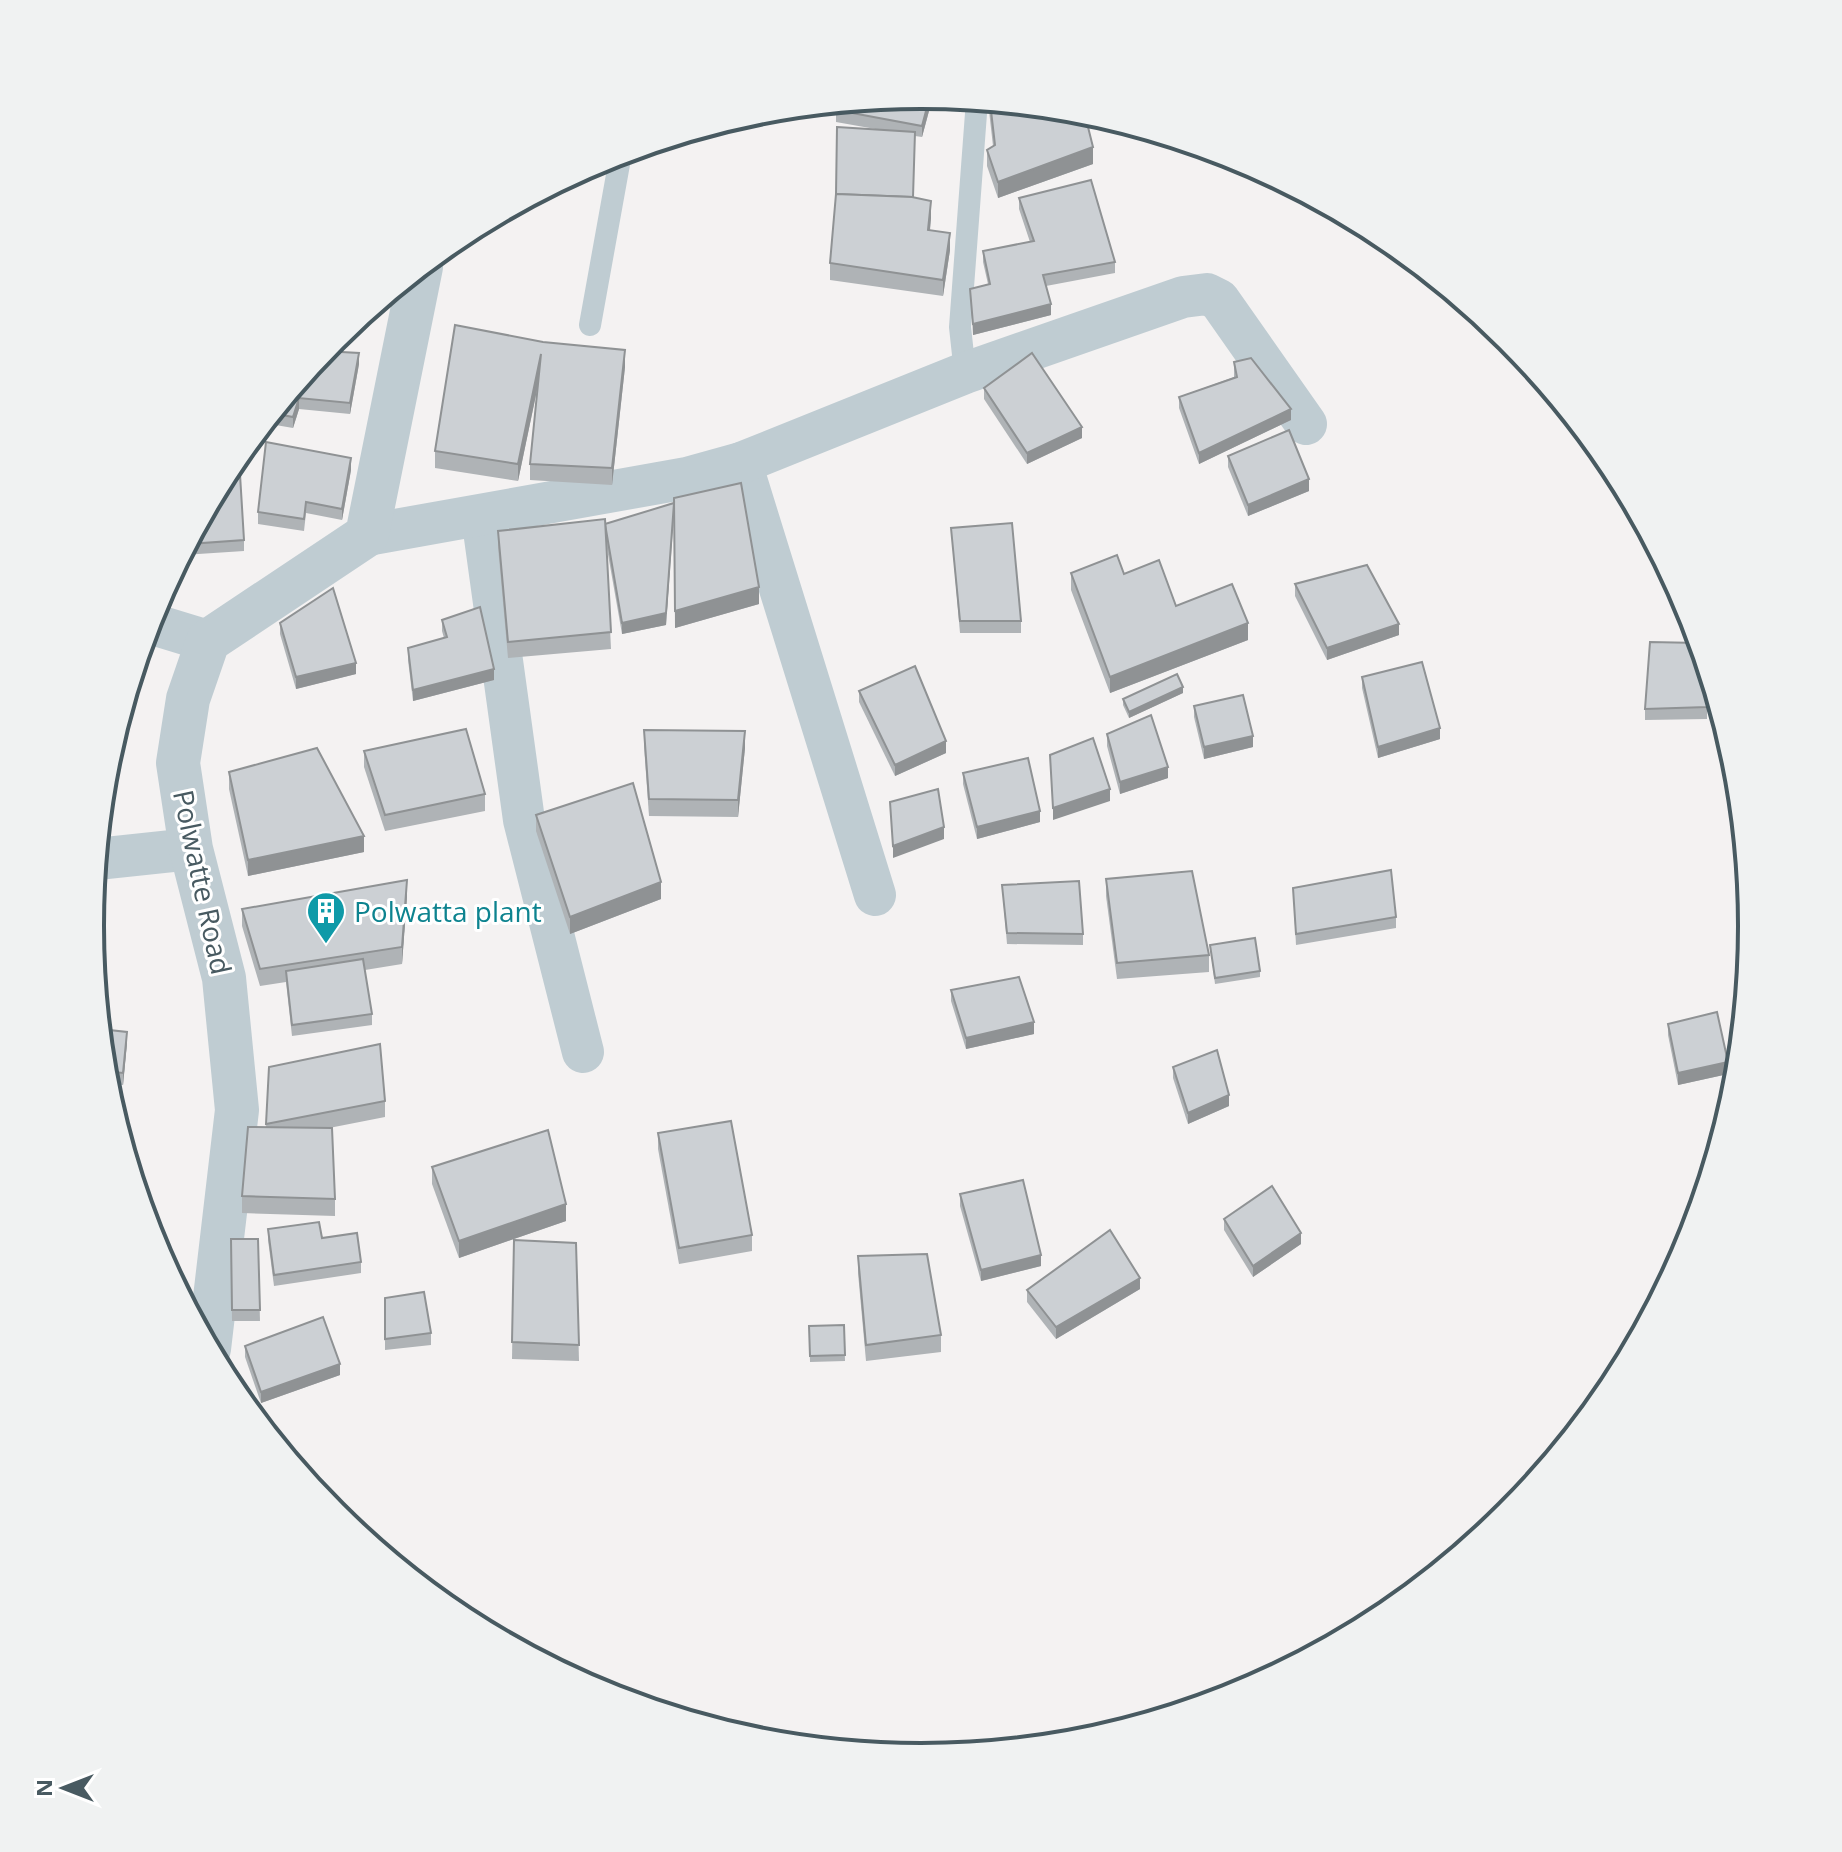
<svg xmlns="http://www.w3.org/2000/svg" width="1842" height="1852" viewBox="0 0 1842 1852" font-family="'Open Sans',sans-serif">
<style>
.lines{fill:none;stroke-linecap:round;stroke-linejoin:round}
.service{stroke:#bfccd2;stroke-width:22}
.minor{stroke:#bfccd2;stroke-width:42}
.tertiary{stroke:#bfccd2;stroke-width:44}
.wall{fill:#afb3b6}
.shaded-wall{fill:#8f9294}
.building{fill:#ccd0d4;stroke:#8f9294;stroke-width:2}
.labels{text-anchor:middle;dominant-baseline:central;stroke-width:6;stroke-linejoin:round;paint-order:stroke}
.street-label{font-size:28px;fill:#485a61;stroke:#fff}
.culture-label{font-size:28px;fill:#0d838f;stroke:#fff;text-anchor:start}
.rim{fill:none;stroke:#485a61;stroke-width:4}
</style>
<rect width="100%" height="100%" fill="#f4f2f2"/>
<g class="lines">
<g class="service">
<polyline points="590,325 621,153"/>
<polyline points="965,373 960,327 977,100"/>
</g>
<g class="minor">
<polyline points="741,463 875,895"/>
<polyline points="482,516 524,820 583,1052"/>
<polyline points="367,535 687,478 741,463 965,373 1183,297 1207,294 1219,300 1306,424"/>
<polyline points="149,623 208,641"/>
<polyline points="97,859 191,849"/>
</g>
<polyline class="tertiary" points="209,1349 237,1110 224,978 191,849 178,763 188,699 208,641 367,535 421,267"/>
</g>
<g class="wall">
<polygon points="921,95 933,96 922,137 915,136 913,197 931,218 930,231 950,250 943,296 830,280 830,263 881,130 836,122 836,110"/>
<polygon points="988,102 1084,111 1093,164 998,198 987,166 987,150 993,146"/>
<polygon points="1019,198 1115,262 1115,273 1046,286 1051,315 973,335 970,289 988,284 983,262 983,251 1030,242 1019,209"/>
<polygon points="380,300 379,315 365,313"/>
<polygon points="455,325 625,367 612,485 530,480 530,464 538,385 518,481 435,468 435,451"/>
<polygon points="323,351 359,364 350,414 299,409 293,428 264,423"/>
<polygon points="1234,362 1291,420 1199,464 1179,408 1179,397 1234,377"/>
<polygon points="984,388 1082,438 1027,464 984,399"/>
<polygon points="1228,456 1309,491 1248,516 1228,467"/>
<polygon points="230,464 244,540 244,551 183,555 183,553"/>
<polygon points="351,470 342,520 306,513 304,531 258,524 258,512"/>
<polygon points="674,503 759,604 675,628 674,515 666,625 622,634 606,543 611,649 508,658 498,547 498,531 605,524"/>
<polygon points="951,528 1021,621 1021,633 960,633"/>
<polygon points="1071,573 1124,574 1176,606 1248,640 1110,693 1071,590"/>
<polygon points="1295,584 1399,635 1327,660 1295,596"/>
<polygon points="442,620 494,680 413,701 408,660 408,648 444,638 442,631"/>
<polygon points="280,623 356,674 296,689 280,634"/>
<polygon points="1707,667 1707,719 1645,720 1645,709"/>
<polygon points="1362,677 1440,739 1378,758 1362,688"/>
<polygon points="859,691 946,753 895,776 859,702"/>
<polygon points="1183,693 1129,718 1123,705 1123,699"/>
<polygon points="1194,706 1253,747 1204,759 1194,717"/>
<polygon points="644,730 745,748 738,817 649,816 644,746"/>
<polygon points="1107,734 1168,778 1120,794 1107,746"/>
<polygon points="364,751 485,794 485,811 385,831 364,767"/>
<polygon points="229,772 364,852 248,876 229,789"/>
<polygon points="963,773 1040,822 977,839 963,784"/>
<polygon points="536,815 661,899 570,934 536,831"/>
<polygon points="1106,879 1209,955 1209,972 1117,979 1106,896"/>
<polygon points="1002,885 1083,934 1083,945 1007,944"/>
<polygon points="1293,888 1396,917 1396,928 1296,945"/>
<polygon points="407,896 402,964 365,970 372,1014 372,1025 292,1036 286,982 260,986 242,926 242,909"/>
<polygon points="1210,945 1260,971 1260,977 1215,984"/>
<polygon points="951,990 1034,1034 966,1049 951,1001"/>
<polygon points="1668,1024 1728,1074 1678,1085 1668,1035"/>
<polygon points="100,1029 127,1043 123,1085 105,1083"/>
<polygon points="269,1067 385,1101 385,1117 329,1128 335,1199 335,1216 242,1213 242,1196 266,1127"/>
<polygon points="1173,1067 1229,1106 1188,1124 1173,1078"/>
<polygon points="658,1133 752,1235 752,1251 679,1264 658,1149"/>
<polygon points="432,1167 566,1221 459,1258 432,1184"/>
<polygon points="960,1194 1041,1266 981,1281 960,1206"/>
<polygon points="1224,1219 1301,1244 1253,1277 1224,1230"/>
<polygon points="268,1229 322,1238 361,1262 361,1273 274,1286 268,1240"/>
<polygon points="231,1239 258,1239 260,1321 232,1321"/>
<polygon points="514,1240 576,1243 579,1361 512,1359"/>
<polygon points="858,1256 941,1335 941,1352 866,1361 858,1273"/>
<polygon points="1140,1289 1056,1339 1027,1302 1027,1290"/>
<polygon points="385,1298 431,1333 431,1345 385,1350"/>
<polygon points="844,1325 845,1361 810,1362 809,1326"/>
<polygon points="245,1346 340,1375 261,1403 245,1357"/>
</g>
<g class="shaded-wall">
<polygon points="930,96 933,96 922,137 922,126"/>
<polygon points="1093,147 1093,164 998,198 998,182"/>
<polygon points="931,201 931,218 928,247 928,230"/>
<polygon points="950,233 950,250 943,296 943,280"/>
<polygon points="1051,304 1051,315 973,335 973,324"/>
<polygon points="625,350 625,367 612,485 612,468"/>
<polygon points="359,353 359,364 350,414 350,403"/>
<polygon points="541,354 541,371 518,481 518,464"/>
<polygon points="299,398 299,409 293,428 293,417"/>
<polygon points="1291,409 1291,420 1199,464 1199,453"/>
<polygon points="1082,427 1082,438 1027,464 1027,453"/>
<polygon points="351,458 351,470 342,520 342,509"/>
<polygon points="1309,479 1309,491 1248,516 1248,505"/>
<polygon points="674,503 666,625 622,634 622,623"/>
<polygon points="759,587 759,604 675,628 675,611"/>
<polygon points="1248,623 1248,640 1110,693 1110,677"/>
<polygon points="1399,624 1399,635 1327,660 1327,648"/>
<polygon points="356,663 356,674 296,689 296,677"/>
<polygon points="494,669 494,680 413,701 413,690"/>
<polygon points="1183,687 1183,693 1129,718 1129,712"/>
<polygon points="1440,728 1440,739 1378,758 1378,747"/>
<polygon points="745,731 745,748 738,817 738,800"/>
<polygon points="1253,736 1253,747 1204,759 1204,747"/>
<polygon points="946,741 946,753 895,776 895,765"/>
<polygon points="1168,767 1168,778 1120,794 1120,782"/>
<polygon points="1110,789 1110,801 1053,820 1053,808"/>
<polygon points="1040,811 1040,822 977,839 977,827"/>
<polygon points="944,827 944,839 893,858 893,846"/>
<polygon points="364,836 364,852 248,876 248,860"/>
<polygon points="407,880 407,896 402,964 402,947"/>
<polygon points="661,882 661,899 570,934 570,917"/>
<polygon points="1034,1022 1034,1034 966,1049 966,1038"/>
<polygon points="127,1032 127,1043 123,1085 123,1073"/>
<polygon points="1728,1062 1728,1074 1678,1085 1678,1073"/>
<polygon points="1229,1095 1229,1106 1188,1124 1188,1113"/>
<polygon points="566,1204 566,1221 459,1258 459,1241"/>
<polygon points="1301,1233 1301,1244 1253,1277 1253,1266"/>
<polygon points="1041,1255 1041,1266 981,1281 981,1270"/>
<polygon points="1140,1278 1140,1289 1056,1339 1056,1327"/>
<polygon points="340,1364 340,1375 261,1403 261,1392"/>
</g>
<g class="building">
<polygon points="921,95 930,96 922,126 836,110 838,103"/>
<polygon points="990,102 1084,111 1093,147 998,182 987,150 995,145"/>
<polygon points="837,127 915,132 913,197 836,194"/>
<polygon points="1091,180 1115,262 1043,275 1051,304 973,324 970,289 990,284 983,251 1034,241 1019,198"/>
<polygon points="836,194 912,197 931,201 928,230 950,233 943,280 830,263"/>
<polygon points="455,325 543,342 625,350 612,468 530,464 541,354 518,464 435,451"/>
<polygon points="323,351 359,353 350,403 299,398 293,417 272,413"/>
<polygon points="1032,353 1082,427 1027,453 984,388"/>
<polygon points="1251,358 1291,409 1199,453 1179,397 1237,377 1234,362"/>
<polygon points="1289,430 1309,479 1248,505 1228,456"/>
<polygon points="266,442 351,458 342,509 306,502 304,519 258,512"/>
<polygon points="235,458 239,458 244,540 188,544 230,464"/>
<polygon points="741,483 759,587 675,611 674,498"/>
<polygon points="674,503 666,613 622,623 605,524"/>
<polygon points="605,519 611,632 508,642 498,531"/>
<polygon points="1012,523 1021,621 960,621 951,528"/>
<polygon points="1117,555 1124,574 1159,560 1176,606 1232,584 1248,623 1110,677 1071,573"/>
<polygon points="1367,565 1399,624 1327,648 1295,584"/>
<polygon points="333,588 356,663 296,677 280,623"/>
<polygon points="480,607 494,669 413,690 408,648 447,637 442,620"/>
<polygon points="1650,642 1699,643 1707,667 1707,707 1645,709"/>
<polygon points="1422,662 1440,728 1378,747 1362,677"/>
<polygon points="915,666 946,741 895,765 859,691"/>
<polygon points="1177,674 1183,687 1129,712 1123,699"/>
<polygon points="1243,695 1253,736 1204,747 1194,706"/>
<polygon points="1151,715 1168,767 1120,782 1107,734"/>
<polygon points="466,729 485,794 385,815 364,751"/>
<polygon points="644,730 745,731 738,800 649,799"/>
<polygon points="1093,738 1110,789 1053,808 1050,755"/>
<polygon points="317,748 364,836 248,860 229,772"/>
<polygon points="1028,758 1040,811 977,827 963,773"/>
<polygon points="633,783 661,882 570,917 536,815"/>
<polygon points="938,789 944,827 893,846 890,802"/>
<polygon points="1391,870 1396,917 1296,934 1293,888"/>
<polygon points="1192,871 1209,955 1117,963 1106,879"/>
<polygon points="407,880 402,947 260,969 242,909"/>
<polygon points="1079,881 1083,934 1007,933 1002,885"/>
<polygon points="1255,938 1260,971 1215,978 1210,945"/>
<polygon points="363,959 372,1014 292,1025 286,971"/>
<polygon points="1019,977 1034,1022 966,1038 951,990"/>
<polygon points="1717,1012 1728,1062 1678,1073 1668,1024"/>
<polygon points="100,1029 127,1032 123,1073 104,1071"/>
<polygon points="380,1044 385,1101 266,1124 269,1067"/>
<polygon points="1217,1050 1229,1095 1188,1113 1173,1067"/>
<polygon points="731,1121 752,1235 679,1248 658,1133"/>
<polygon points="248,1127 332,1128 335,1199 242,1196"/>
<polygon points="548,1130 566,1204 459,1241 432,1167"/>
<polygon points="1023,1180 1041,1255 981,1270 960,1194"/>
<polygon points="1272,1186 1301,1233 1253,1266 1224,1219"/>
<polygon points="319,1222 322,1238 357,1233 361,1262 274,1275 268,1229"/>
<polygon points="1110,1230 1140,1278 1056,1327 1027,1290"/>
<polygon points="231,1239 258,1239 260,1310 232,1310"/>
<polygon points="514,1240 576,1243 579,1345 512,1342"/>
<polygon points="927,1254 941,1335 866,1345 858,1256"/>
<polygon points="424,1292 431,1333 385,1339 385,1298"/>
<polygon points="323,1317 340,1364 261,1392 245,1346"/>
<polygon points="844,1325 845,1355 810,1356 809,1326"/>
</g>
<defs>
<symbol id="building-pin" viewBox="-11 -11 22 30"><path d="M0 17L-7.5 6A9.5 9.5 0 1 1 7.5 6Z" fill="#0f9aa8" stroke="#fff"/><path d="M-4-6H4V6H1V3H-1V6H-4ZM-2.5-4.3h1.7v1.8h-1.7ZM.8-4.3h1.7v1.8H.8ZM-2.5-1h1.7V.8h-1.7ZM.8-1h1.7V.8H.8Z" fill="#fff"/></symbol>
</defs>
<g fill-rule="evenodd">
<use href="#building-pin" x="304" y="889" width="44" height="60"/>
</g>
<g class="labels">
<g class="street-label">
<text transform="translate(203 882) rotate(78)">Polwatte Road</text>
</g>
<g class="culture-label">
<text x="354" y="911">Polwatta plant</text>
</g>
</g>
<path d="M0 0H1842V1852H0ZM104 926a817 817 0 1 1 1634 0a817 817 0 1 1-1634 0Z" fill="#f0f2f2" fill-rule="evenodd"/>
<path class="rim" d="M104 926a817 817 0 1 1 1634 0a817 817 0 1 1-1634 0Z"/>
<g transform="translate(64 1788) rotate(270)" stroke="#ffffff" stroke-width="6" paint-order="stroke">
<path d="M0-6L14 30L0 20L-14 30Z" fill="#485a61"/>
<text y="-12" font-size="22" font-weight="bold" text-anchor="middle" fill="#485a61">N</text>
</g>
</svg>
